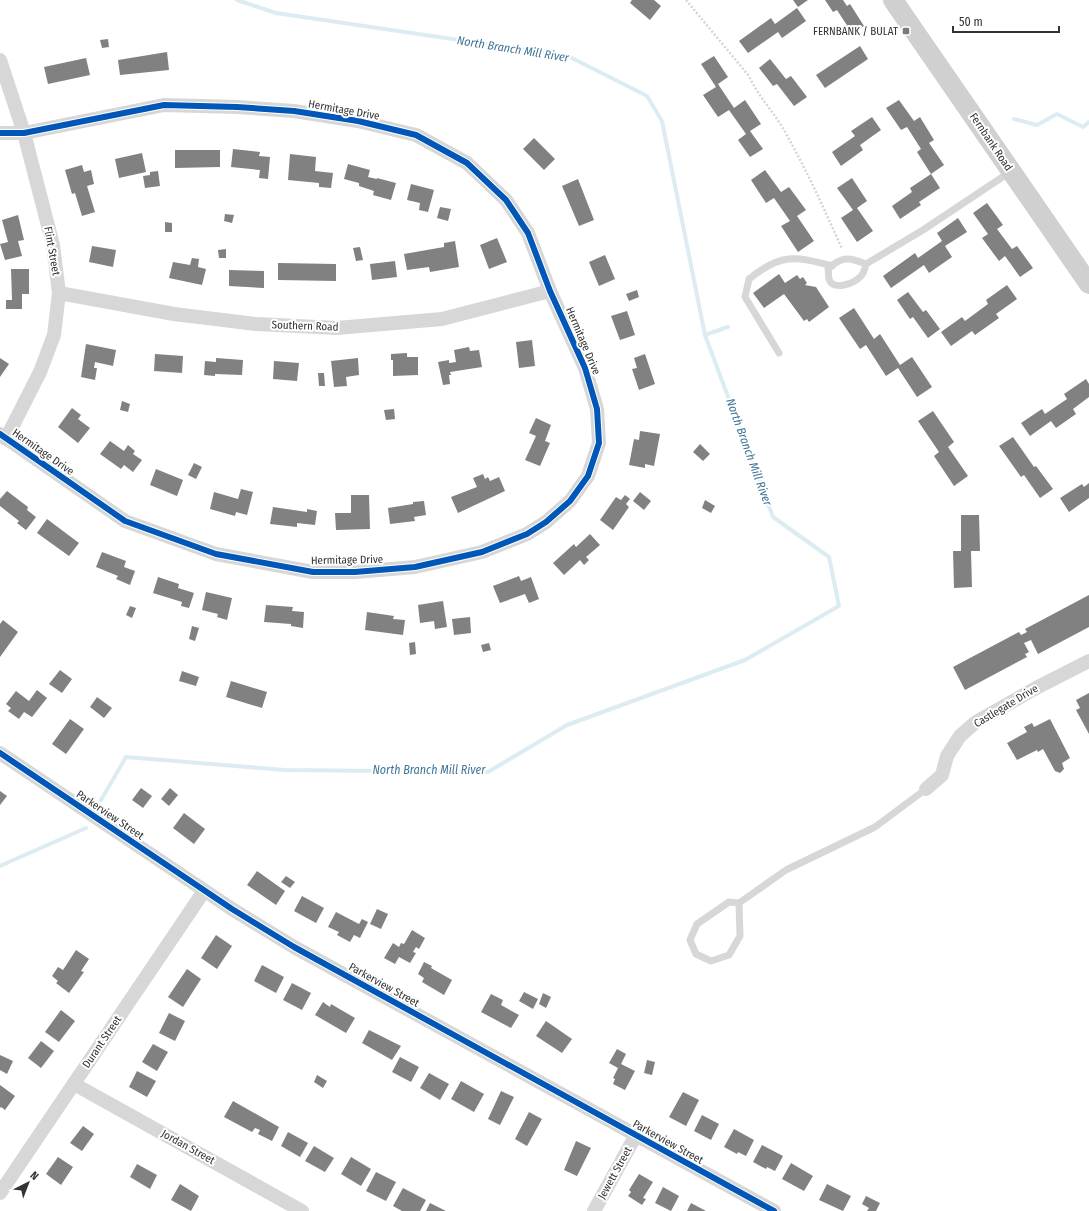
<svg xmlns="http://www.w3.org/2000/svg" width="1089" height="1211" viewBox="0 0 1089 1211" font-family="'Fira Sans Condensed',sans-serif">
<style>
.lines{fill:none;stroke-linecap:round;stroke-linejoin:round}
.stream{stroke:#ddebf3;stroke-width:4}
.building{fill:#818181}
.path{stroke:#d6d6d6;stroke-width:2.5;stroke-dasharray:2 2;stroke-linecap:butt}
.lane{stroke:#d7d7d7;stroke-width:7}
.street{stroke:#d7d7d7;stroke-width:14}
.secondary{stroke:#d0d0d0;stroke-width:20}
.cycleway-casing{stroke:#fff;stroke-width:8}
.cycleway{stroke:#0057b8;stroke-width:6}
.poi-dot{fill:#7a7a7a;stroke:#fff;stroke-width:1.5}
.labels{text-anchor:middle;dominant-baseline:central;stroke-width:4;stroke-linejoin:round;paint-order:stroke}
.poi-label{font-size:11px;fill:#333;stroke:#fff;text-anchor:end}
.street-label{font-size:11px;fill:#333;stroke:#fff}
.water-label{font-size:12px;font-style:italic;fill:#3f7597;stroke:#fff}
</style>
<rect width="100%" height="100%" fill="#fff"/>
<g class="lines">
<g class="stream">
<polyline points="1014,119 1037,125 1057,114 1083,127 1089,122"/>
<polyline points="705,335 728,327"/>
<polyline points="101,800 126,757 285,770 488,772 567,725 745,660 839,606 829,557 773,517 705,335 662,121 647,96 568,56 276,13 237,0"/>
<polyline points="0,866 86,828"/>
</g>
</g>
<g class="building">
<polygon points="632,0 654,0 661,6 650,20 630,3"/>
<polygon points="793,0 808,0 798,7"/>
<polygon points="825,0 843,0 847,6 850,4 864,26 852,33 837,10 833,12"/>
<polygon points="797,8 806,21 782,38 778,32 748,53 739,41 771,18 775,24"/>
<polygon points="108,39 109,47 102,48 100,40"/>
<polygon points="860,46 868,59 825,88 816,75"/>
<polygon points="167,52 169,70 120,75 118,60"/>
<polygon points="714,56 728,77 718,84 734,108 745,100 761,124 750,131 763,149 750,157 738,140 746,134 729,110 718,117 703,95 716,87 701,64"/>
<polygon points="86,58 90,75 48,84 44,67"/>
<polygon points="770,59 786,79 791,76 807,97 794,106 777,84 773,86 759,68"/>
<polygon points="899,100 914,121 920,117 934,140 929,143 944,165 931,174 917,152 921,149 907,127 901,130 886,108"/>
<polygon points="872,117 881,130 860,145 863,150 841,166 832,152 855,136 851,131"/>
<polygon points="534,138 555,159 544,170 523,149"/>
<polygon points="233,149 260,152 259,156 270,157 268,179 259,178 260,170 231,167"/>
<polygon points="175,150 220,150 220,167 175,168"/>
<polygon points="142,153 146,172 119,178 115,159"/>
<polygon points="290,154 316,157 315,171 333,173 331,188 319,187 319,183 288,180"/>
<polygon points="348,164 370,170 368,177 377,179 377,178 396,183 391,200 373,195 374,191 359,186 359,183 344,179"/>
<polygon points="82,165 84,172 91,170 94,184 87,186 95,212 82,216 75,193 72,194 65,170"/>
<polygon points="765,170 781,192 789,187 806,210 797,216 814,241 798,252 781,226 790,221 774,198 766,203 751,180"/>
<polygon points="158,171 160,186 145,188 143,176 150,175 150,172"/>
<polygon points="931,174 940,188 919,202 921,205 900,219 892,206 912,192 910,188"/>
<polygon points="852,178 867,201 857,208 873,231 857,242 841,218 853,210 837,188"/>
<polygon points="578,179 594,220 579,226 562,186"/>
<polygon points="411,184 434,190 428,212 419,210 420,203 407,200"/>
<polygon points="987,203 1003,225 997,229 1012,249 1017,246 1033,268 1020,277 1005,256 999,261 982,238 988,234 973,213"/>
<polygon points="440,207 451,209 448,221 437,218"/>
<polygon points="225,214 234,215 232,223 224,221"/>
<polygon points="18,215 24,240 18,241 22,256 5,260 0,244 8,242 2,220"/>
<polygon points="958,218 967,232 945,246 952,257 929,273 924,265 891,288 883,276 915,253 918,258 942,241 937,233"/>
<polygon points="165,222 172,223 172,232 165,232"/>
<polygon points="497,238 507,262 489,269 480,245"/>
<polygon points="455,241 459,267 430,272 429,267 407,270 404,254 444,247 444,243"/>
<polygon points="92,246 116,250 113,267 89,262"/>
<polygon points="360,247 363,260 356,261 353,248"/>
<polygon points="226,249 226,258 219,258 218,250"/>
<polygon points="605,255 615,279 599,286 589,262"/>
<polygon points="192,258 199,259 198,267 206,269 202,285 169,278 173,262 190,265"/>
<polygon points="395,261 397,277 372,280 370,264"/>
<polygon points="278,263 336,264 336,281 278,280"/>
<polygon points="11,269 29,269 29,294 22,294 22,309 6,309 6,300 12,300"/>
<polygon points="229,270 264,271 264,288 229,286"/>
<polygon points="779,274 785,283 797,275 800,279 803,277 807,283 805,285 816,287 829,307 809,322 807,319 804,321 784,294 764,308 753,293"/>
<polygon points="1007,285 1017,299 996,314 999,318 975,335 972,331 951,346 941,332 962,317 965,321 988,304 986,300"/>
<polygon points="637,290 639,297 629,301 626,294"/>
<polygon points="908,292 923,312 926,310 940,329 928,338 913,317 910,319 897,300"/>
<polygon points="854,308 874,339 880,334 900,365 912,357 932,387 917,397 898,368 886,376 866,345 860,349 839,318"/>
<polygon points="627,311 635,335 620,340 611,316"/>
<polygon points="532,340 535,366 519,368 516,342"/>
<polygon points="86,344 116,350 113,366 95,362 94,368 97,368 95,380 81,377"/>
<polygon points="469,347 470,351 479,350 482,367 450,372 451,375 449,375 450,384 443,385 438,362 449,360 449,363 456,362 454,350"/>
<polygon points="407,353 407,357 418,357 418,375 393,376 393,360 391,360 391,354"/>
<polygon points="155,354 183,356 182,373 154,371"/>
<polygon points="645,354 655,384 639,390 632,369 637,368 634,358"/>
<polygon points="0,358 9,364 0,377"/>
<polygon points="216,358 243,360 242,375 215,374 215,376 204,375 205,361 216,362"/>
<polygon points="358,358 359,375 346,377 347,386 334,387 331,361"/>
<polygon points="274,361 299,363 297,381 273,379"/>
<polygon points="318,373 324,373 325,386 319,386"/>
<polygon points="1086,379 1089,384 1089,397 1073,409 1076,414 1056,428 1051,421 1030,436 1021,423 1042,409 1045,414 1067,399 1064,394"/>
<polygon points="122,401 130,404 128,412 120,410"/>
<polygon points="72,408 81,415 78,419 90,428 78,443 58,427"/>
<polygon points="394,409 395,419 386,420 384,410"/>
<polygon points="933,411 954,442 948,447 968,476 954,486 934,456 939,452 918,421"/>
<polygon points="536,418 551,425 545,441 550,443 540,466 525,460 536,436 529,433"/>
<polygon points="640,431 660,434 654,466 645,464 645,468 629,465 634,439 639,440"/>
<polygon points="1013,437 1034,467 1036,466 1053,489 1040,498 1024,475 1021,477 999,446"/>
<polygon points="110,441 124,451 128,445 135,451 133,454 142,460 133,472 124,465 121,469 100,454"/>
<polygon points="700,444 710,454 703,461 693,452"/>
<polygon points="194,463 202,467 196,479 188,475"/>
<polygon points="156,469 183,480 177,496 150,485"/>
<polygon points="483,474 485,479 488,477 490,481 499,477 505,491 458,513 451,497 477,487 473,478"/>
<polygon points="1089,483 1089,498 1069,512 1060,498 1082,484 1084,487"/>
<polygon points="241,489 253,492 247,515 236,512 235,516 210,509 214,492 238,499"/>
<polygon points="7,491 28,507 27,510 36,517 26,530 17,523 19,521 0,506 0,499"/>
<polygon points="640,492 651,501 644,510 633,501"/>
<polygon points="351,495 369,495 370,529 336,530 335,513 351,513"/>
<polygon points="625,495 630,499 626,504 629,507 613,530 600,520 616,497 621,500"/>
<polygon points="705,500 715,506 711,513 702,508"/>
<polygon points="424,501 426,515 414,517 415,521 390,524 388,508 413,504 413,502"/>
<polygon points="273,507 307,512 307,509 317,511 315,525 297,523 297,527 270,524"/>
<polygon points="961,515 979,515 980,551 971,551 972,587 954,588 953,551 961,551"/>
<polygon points="47,519 79,543 69,556 37,533"/>
<polygon points="590,534 600,545 586,557 589,560 584,565 580,560 564,575 553,563 574,544 576,547"/>
<polygon points="102,552 126,561 124,567 135,571 130,585 116,579 118,576 96,567"/>
<polygon points="519,576 521,581 531,577 539,599 529,603 525,594 500,603 493,586"/>
<polygon points="158,577 179,584 178,588 194,593 189,608 181,606 182,602 153,593"/>
<polygon points="206,592 232,598 227,620 217,617 218,614 202,610"/>
<polygon points="1089,595 1089,627 1038,654 1031,640 1024,643 1029,652 1025,654 1027,657 965,690 953,667 1019,632 1021,635 1027,632 1025,629"/>
<polygon points="443,601 447,627 435,629 434,621 420,623 418,605"/>
<polygon points="266,605 293,607 292,611 304,612 303,628 291,626 291,624 264,622"/>
<polygon points="130,606 136,608 132,618 126,615"/>
<polygon points="367,612 394,616 393,619 405,620 403,635 365,630"/>
<polygon points="470,617 471,633 454,635 452,619"/>
<polygon points="3,620 18,632 0,657 0,624"/>
<polygon points="192,626 199,628 195,641 189,639"/>
<polygon points="415,642 416,654 410,655 409,643"/>
<polygon points="489,643 491,650 483,652 481,645"/>
<polygon points="60,670 72,679 62,693 49,684"/>
<polygon points="182,671 199,677 196,686 179,681"/>
<polygon points="231,681 267,692 262,708 226,697"/>
<polygon points="37,690 47,698 32,717 24,712 19,719 8,711 11,708 6,704 16,691 29,701"/>
<polygon points="1089,693 1089,734 1076,710 1080,708 1076,700"/>
<polygon points="97,697 112,708 104,718 90,707"/>
<polygon points="70,719 84,729 66,754 52,744"/>
<polygon points="1050,719 1070,758 1062,763 1064,769 1060,773 1055,771 1043,749 1038,752 1037,750 1017,760 1007,743 1027,732 1024,727 1032,723 1034,727"/>
<polygon points="141,788 152,796 143,808 132,800"/>
<polygon points="170,788 178,795 169,806 161,799"/>
<polygon points="0,791 7,796 0,805"/>
<polygon points="184,813 205,829 194,844 173,828"/>
<polygon points="257,871 285,891 276,905 247,885"/>
<polygon points="286,876 295,882 290,888 281,882"/>
<polygon points="302,896 324,908 316,923 294,911"/>
<polygon points="377,909 388,914 381,929 370,924"/>
<polygon points="336,912 359,924 362,919 368,922 360,938 354,935 350,942 337,935 339,932 328,927"/>
<polygon points="412,930 425,938 419,949 416,947 413,952 416,953 410,963 399,957 395,964 384,958 393,943 399,947 401,943 404,944"/>
<polygon points="216,935 232,946 217,969 201,958"/>
<polygon points="76,950 89,959 81,971 84,972 69,993 56,983 58,981 52,976 58,967 63,970"/>
<polygon points="424,962 432,966 431,968 452,980 444,995 422,982 424,978 418,974"/>
<polygon points="262,965 284,977 276,993 254,981"/>
<polygon points="187,969 201,979 183,1007 168,997"/>
<polygon points="292,983 311,993 302,1010 283,1000"/>
<polygon points="524,992 538,999 533,1009 519,1001"/>
<polygon points="543,993 551,997 546,1008 539,1004"/>
<polygon points="491,994 503,1000 501,1005 519,1015 511,1028 481,1012"/>
<polygon points="323,1002 330,1007 331,1004 355,1018 346,1033 315,1015"/>
<polygon points="61,1010 75,1021 59,1042 45,1032"/>
<polygon points="169,1013 185,1021 175,1041 159,1033"/>
<polygon points="546,1021 572,1039 562,1053 536,1036"/>
<polygon points="369,1030 401,1046 392,1060 362,1043"/>
<polygon points="41,1041 54,1051 41,1068 28,1058"/>
<polygon points="153,1044 168,1052 157,1071 142,1062"/>
<polygon points="617,1049 626,1054 621,1064 635,1071 625,1090 613,1084 615,1079 613,1078 618,1068 609,1063"/>
<polygon points="0,1055 13,1061 7,1074 0,1070"/>
<polygon points="400,1057 419,1067 411,1082 392,1072"/>
<polygon points="647,1060 655,1062 652,1075 644,1073"/>
<polygon points="137,1071 156,1081 147,1097 129,1087"/>
<polygon points="429,1073 449,1084 440,1100 420,1088"/>
<polygon points="317,1075 327,1081 323,1088 314,1082"/>
<polygon points="461,1081 484,1094 474,1112 451,1099"/>
<polygon points="0,1085 15,1096 5,1110 1,1107 0,1108"/>
<polygon points="501,1091 514,1097 500,1125 488,1119"/>
<polygon points="683,1092 699,1100 686,1126 669,1117"/>
<polygon points="233,1101 279,1127 272,1141 258,1134 260,1130 255,1128 252,1132 224,1117"/>
<polygon points="529,1112 542,1119 527,1146 515,1139"/>
<polygon points="702,1115 719,1124 711,1140 694,1131"/>
<polygon points="83,1126 94,1134 82,1151 70,1143"/>
<polygon points="734,1129 754,1140 746,1156 738,1152 737,1154 724,1147"/>
<polygon points="288,1132 308,1143 300,1157 281,1146"/>
<polygon points="576,1141 591,1148 577,1176 564,1170"/>
<polygon points="762,1145 783,1156 775,1171 767,1167 766,1169 753,1162"/>
<polygon points="314,1146 334,1158 325,1172 305,1161"/>
<polygon points="58,1157 73,1167 61,1185 46,1174"/>
<polygon points="351,1157 371,1169 361,1186 341,1174"/>
<polygon points="791,1163 813,1176 804,1191 782,1179"/>
<polygon points="137,1164 157,1175 150,1189 130,1177"/>
<polygon points="376,1172 396,1182 386,1201 366,1191"/>
<polygon points="639,1174 653,1182 643,1198 646,1199 642,1205 628,1196 631,1192 629,1190"/>
<polygon points="180,1184 199,1196 191,1211 171,1200"/>
<polygon points="827,1184 851,1196 843,1211 819,1200"/>
<polygon points="663,1187 679,1196 671,1211 655,1203"/>
<polygon points="403,1188 426,1200 420,1211 402,1211 393,1206"/>
<polygon points="866,1196 880,1203 876,1211 867,1211 869,1208 862,1204"/>
<polygon points="430,1203 446,1211 426,1211"/>
<polygon points="691,1203 706,1211 687,1211"/>
</g>
<g class="lines">
<path class="path" d="M686 0 749 76C758 96 773 111 784 130 806 169 824 208 842 249"/>
<g class="lane">
<path d="M866 264C865 268 864 273 861 276 855 283 833 292 829 279 828 276 829 272 828 269 842 256 849 257 866 264L923 230 1010 172"/>
<path d="M779 353 745 297 749 279C781 253 795 256 832 266"/>
<polyline points="739,903 740,936 729,955 711,961 696,954 690,940 697,924 729,902 739,903 786,870 875,827 926,789"/>
</g>
<g class="street">
<polyline points="0,60 24,133 53,245 59,293 54,335 40,372 6,439"/>
<polyline points="0,133 24,133 164,105 237,107 294,111 358,121 416,135 467,163 506,200 528,233 550,291 585,368 597,409 599,443 588,476 570,501 546,522 527,534 482,552 415,567 355,572 313,572 216,554 125,521 0,434"/>
<polyline points="59,293 174,314 256,324 337,328 442,319 550,291"/>
<polyline points="0,753 232,909 294,947 774,1211"/>
<polyline points="926,789 942,775 947,756 960,736 976,722 1036,688 1089,661"/>
<polyline points="74,1084 302,1211"/>
<polyline points="0,1193 204,891"/>
<polyline points="594,1211 636,1135"/>
</g>
<polyline class="secondary" points="893,0 1089,284"/>
<defs>
<g id="cycleway">
<polyline points="0,133 24,133 164,105 237,107 294,111 358,121 416,135 467,163 506,200 528,233 550,291 585,368 597,409 599,443 588,476 570,501 546,522 527,534 482,552 415,567 355,572 313,572 216,554 125,521 0,434"/>
<polyline points="0,753 232,909 294,947 774,1211"/>
</g>
</defs>
<use href="#cycleway" class="cycleway-casing"/>
<use href="#cycleway" class="cycleway"/>
</g>
<rect class="poi-dot" x="902" y="27" width="8" height="8" rx="2"/>
<g class="labels">
<g class="poi-label">
<text x="898" y="31">FERNBANK / BULAT</text>
</g>
<g class="street-label">
<text transform="translate(344 110) rotate(10)">Hermitage Drive</text>
<text transform="translate(991 142) rotate(56)">Fernbank Road</text>
<text transform="translate(52 251) rotate(80)">Flint Street</text>
<text transform="translate(305 326) rotate(2)">Southern Road</text>
<text transform="translate(583 341) rotate(67)">Hermitage Drive</text>
<text transform="translate(43 452) rotate(35)">Hermitage Drive</text>
<text transform="translate(347 560) rotate(-1)">Hermitage Drive</text>
<text transform="translate(1006 706) rotate(-31)">Castlegate Drive</text>
<text transform="translate(110 815) rotate(34)">Parkerview Street</text>
<text transform="translate(384 985) rotate(29)">Parkerview Street</text>
<text transform="translate(102 1042) rotate(-56)">Durant Street</text>
<text transform="translate(668 1142) rotate(29)">Parkerview Street</text>
<text transform="translate(188 1147) rotate(29)">Jordan Street</text>
<text transform="translate(615 1173) rotate(-61)">Jewett Street</text>
</g>
<g class="water-label">
<text transform="translate(513 49) rotate(9)">North Branch Mill River</text>
<text transform="translate(749 452) rotate(70)">North Branch Mill River</text>
<text x="429" y="770">North Branch Mill River</text>
</g>
</g>
<g transform="translate(28 1183) rotate(42)" stroke="#ffffff" stroke-width="3" paint-order="stroke">
<path d="M0-3L7 15L0 10L-7 15Z" fill="#333333"/>
<text y="-6" font-size="11" font-weight="bold" text-anchor="middle" fill="#333333">N</text>
</g>
<path d="M953 26v6h106v-6" fill="none" stroke="#333333" stroke-width="2"/>
<text x="959" y="26" font-size="12" fill="#333333" stroke="#ffffff" stroke-width="3" paint-order="stroke">50 m</text>
</svg>
